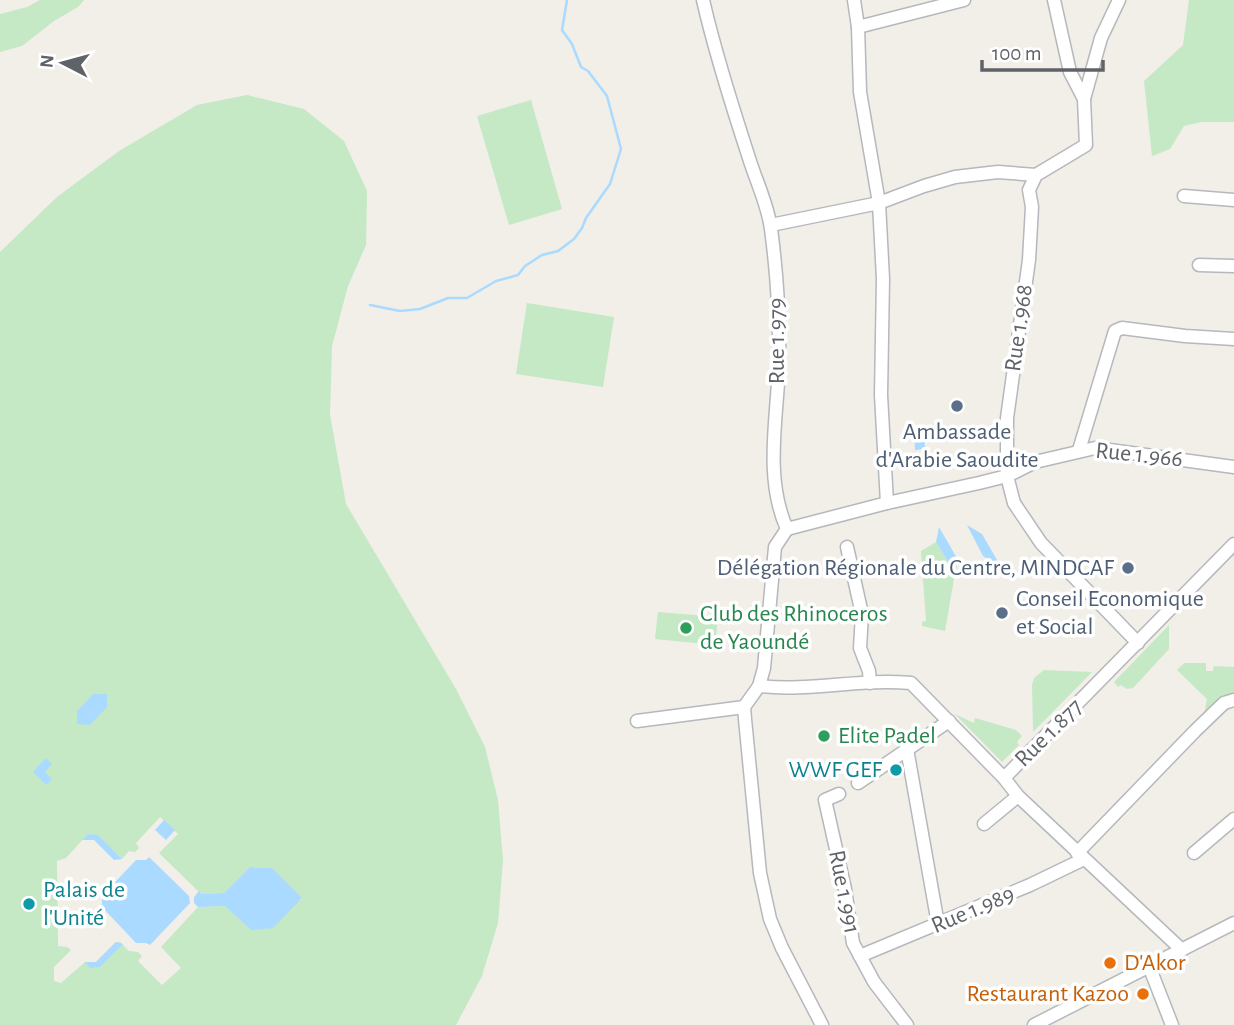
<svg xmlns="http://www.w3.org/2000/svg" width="1234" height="1025" viewBox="0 0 1234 1025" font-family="'Alegreya Sans',sans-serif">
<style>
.green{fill:#c5e8c5;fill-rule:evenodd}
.water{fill:#aadaff}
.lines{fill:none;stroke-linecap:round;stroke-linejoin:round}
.stream{stroke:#aadaff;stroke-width:2.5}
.minor-casing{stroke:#b5b8bc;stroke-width:15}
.minor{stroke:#fff;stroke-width:12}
.service-dot{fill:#5c6f8a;stroke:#fff;stroke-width:2.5}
.leisure-dot{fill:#2e9e5b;stroke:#fff;stroke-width:2.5}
.culture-dot{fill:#0f9aa8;stroke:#fff;stroke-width:2.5}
.food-dot{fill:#e8710a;stroke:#fff;stroke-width:2.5}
.labels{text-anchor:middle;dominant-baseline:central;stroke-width:7;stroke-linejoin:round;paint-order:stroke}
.street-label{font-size:24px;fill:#5f6368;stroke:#fff}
.service-label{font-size:24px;fill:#4e5e75;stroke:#fff}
.leisure-label{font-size:24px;fill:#27864d;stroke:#fff;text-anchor:start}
.culture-label{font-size:24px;fill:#0d838f;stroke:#fff;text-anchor:end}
.food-label{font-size:24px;fill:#c56008;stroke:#fff;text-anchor:start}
</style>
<rect width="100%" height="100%" fill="#f1efe8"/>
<g class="green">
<polygon points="40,0 84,0 78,7 54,21 22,46 0,52 0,14 27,7"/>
<polygon points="1189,0 1234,0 1234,122 1201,122 1184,126 1170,149 1152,156 1144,81 1183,45"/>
<path d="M247 95 304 109 344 141 367 191 366 245 348 286 332 346 330 415 346 504 456 689 485 747 498 800 503 860 498 923 482 976 456 1025H0V252L57 197 119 151 197 105ZM160 817 178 834 159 853 201 894 224 893 250 867 271 868 302 899 251 930 225 906 198 907 161 947 181 968 162 985 138 961 142 956 138 952 129 951 120 942H116L96 962H85L61 983 54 981V967L71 950 67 947 58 946 57 861 66 858 88 834 98 836 122 859 129 851 135 852 139 848 136 843Z"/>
<polygon points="531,100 562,209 509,225 477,116"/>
<polygon points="527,303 614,317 603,387 516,374"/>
<polygon points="936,542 955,573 945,631 922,626 922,622 926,621 921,551"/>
<polygon points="658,612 718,617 715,645 655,639"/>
<polygon points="1169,625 1169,649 1133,688 1127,689 1121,685 1118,687 1114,682"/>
<polygon points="1184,663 1206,663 1206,671 1213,671 1214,666 1234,667 1234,695 1223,695 1204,714 1207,699 1177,670"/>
<polygon points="1044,670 1092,672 1033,732 1032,685 1034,678"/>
<polygon points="955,714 974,723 975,718 1016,730 1022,736 1017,742 1019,745 1002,762"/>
</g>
<g class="water">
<polygon points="924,429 925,449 915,450 914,430"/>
<polygon points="967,525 982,534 1001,567 983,556"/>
<polygon points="939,527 958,560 955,573 936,542"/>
<polygon points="93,694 107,694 107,707 90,725 77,724 77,711"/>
<polygon points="46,758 52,764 45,772 52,779 46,785 33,772"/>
<polygon points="164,820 175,830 166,840 155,830"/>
<polygon points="88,834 98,835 122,859 114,860 94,840 82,840"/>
<polygon points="149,857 189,896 190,903 150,945 146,943 136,943 102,907 102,896 136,860 146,860"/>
<polygon points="250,867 272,868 302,898 273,928 251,930 225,906 198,907 194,903 194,897 199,891 201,894 224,893"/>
<polygon points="116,942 123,944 100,967 90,968 85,962 96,962"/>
</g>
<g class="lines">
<polyline class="stream" points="370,305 400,311 420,309 448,298 467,298 496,281 518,275 525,266 542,255 558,251 574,239 582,228 586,218 610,184 621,149 607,96 588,71 581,67 572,44 562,30 567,0"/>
<defs>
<g id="minor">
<path d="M703 0C715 53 732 106 749 158 756 181 768 205 771 229 777 274 780 320 779 366 777 419 764 478 787 529"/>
<polyline points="854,0 858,27 860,92 879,203 883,279 881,395 887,503"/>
<polyline points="1054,0 1070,72 1084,99"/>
<polyline points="1119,0 1101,38 1084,99 1086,145 1036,175 1029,190 1032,207 1029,260 1007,418 1007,476 1014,503 1041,543 1138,643"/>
<polyline points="858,27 964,0"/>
<polyline points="1184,196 1234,200"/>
<polyline points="771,225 879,203 924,186 955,177 998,172 1036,175"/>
<polyline points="1199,265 1234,266"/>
<polyline points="1079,450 1115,331 1122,328 1185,336 1234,339"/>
<polyline points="787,529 775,547 764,668 759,686 744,707 745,719 760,873 770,919 782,948 822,1025"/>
<polyline points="787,529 887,503 979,483 1007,476 1035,462 1095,448 1234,467"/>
<polyline points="847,547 862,614 860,648 869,671 870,683"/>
<path d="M759 686C810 692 860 678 911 683L1004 778 1018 796 1182 950"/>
<polyline points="637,721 744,707"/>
<polyline points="907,749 938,924"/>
<polyline points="1004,778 1234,544"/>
<polyline points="858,783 949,721"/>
<polyline points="839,794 825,800 845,889 853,943 874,982 907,1025"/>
<polyline points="984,824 1018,796"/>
<polyline points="1077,853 1195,731 1224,703 1234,700"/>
<polyline points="1194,853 1234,819"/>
<polyline points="860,956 1030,885 1084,859"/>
<polyline points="1149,966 1172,1025"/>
<polyline points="1034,1025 1234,923"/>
</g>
</defs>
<use href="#minor" class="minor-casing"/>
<use href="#minor" class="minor"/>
</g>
<g class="service-dot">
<circle cx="957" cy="406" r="7"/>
<circle cx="1128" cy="568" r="7"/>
<circle cx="1002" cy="613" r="7"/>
</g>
<g class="leisure-dot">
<circle cx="686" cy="628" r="7"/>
<circle cx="824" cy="736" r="7"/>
</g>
<g class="culture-dot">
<circle cx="896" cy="770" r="7"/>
<circle cx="29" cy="904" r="7"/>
</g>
<g class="food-dot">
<circle cx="1110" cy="963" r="7"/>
<circle cx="1143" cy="994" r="7"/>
</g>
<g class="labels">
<g class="street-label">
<text transform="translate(1019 328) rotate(-82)">Rue 1.968</text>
<text transform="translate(777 341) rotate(-90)">Rue 1.979</text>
<text transform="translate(1139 455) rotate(6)">Rue 1.966</text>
<text transform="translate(1049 733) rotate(-45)">Rue 1.877</text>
<text transform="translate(844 892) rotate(79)">Rue 1.991</text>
<text transform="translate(973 910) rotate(-23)">Rue 1.989</text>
</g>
<g class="service-label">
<text x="957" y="432">Ambassade<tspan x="957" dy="28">d'Arabie Saoudite</tspan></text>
<text x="1114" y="568" text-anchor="end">Délégation Régionale du Centre, MINDCAF</text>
<text x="1016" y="599" text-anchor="start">Conseil Economique<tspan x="1016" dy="28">et Social</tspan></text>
</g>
<g class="leisure-label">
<text x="700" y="614">Club des Rhinoceros<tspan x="700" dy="28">de Yaoundé</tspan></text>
<text x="838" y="736">Elite Padel</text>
</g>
<g class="culture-label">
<text x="882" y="770">WWF GEF</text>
<text x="43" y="890" text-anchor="start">Palais de<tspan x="43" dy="28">l'Unité</tspan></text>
</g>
<g class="food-label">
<text x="1124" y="963">D'Akor</text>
<text x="1129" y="994" text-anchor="end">Restaurant Kazoo</text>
</g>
</g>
<g transform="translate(63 63) rotate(276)" stroke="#ffffff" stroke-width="5" paint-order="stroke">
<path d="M0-5L12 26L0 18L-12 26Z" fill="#5f6368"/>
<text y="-10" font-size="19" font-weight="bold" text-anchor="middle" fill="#5f6368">N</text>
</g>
<path d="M982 60v10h121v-10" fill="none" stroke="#5f6368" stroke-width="3.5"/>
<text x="992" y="60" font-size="21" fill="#5f6368" stroke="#ffffff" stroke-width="5" paint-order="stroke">100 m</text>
</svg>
